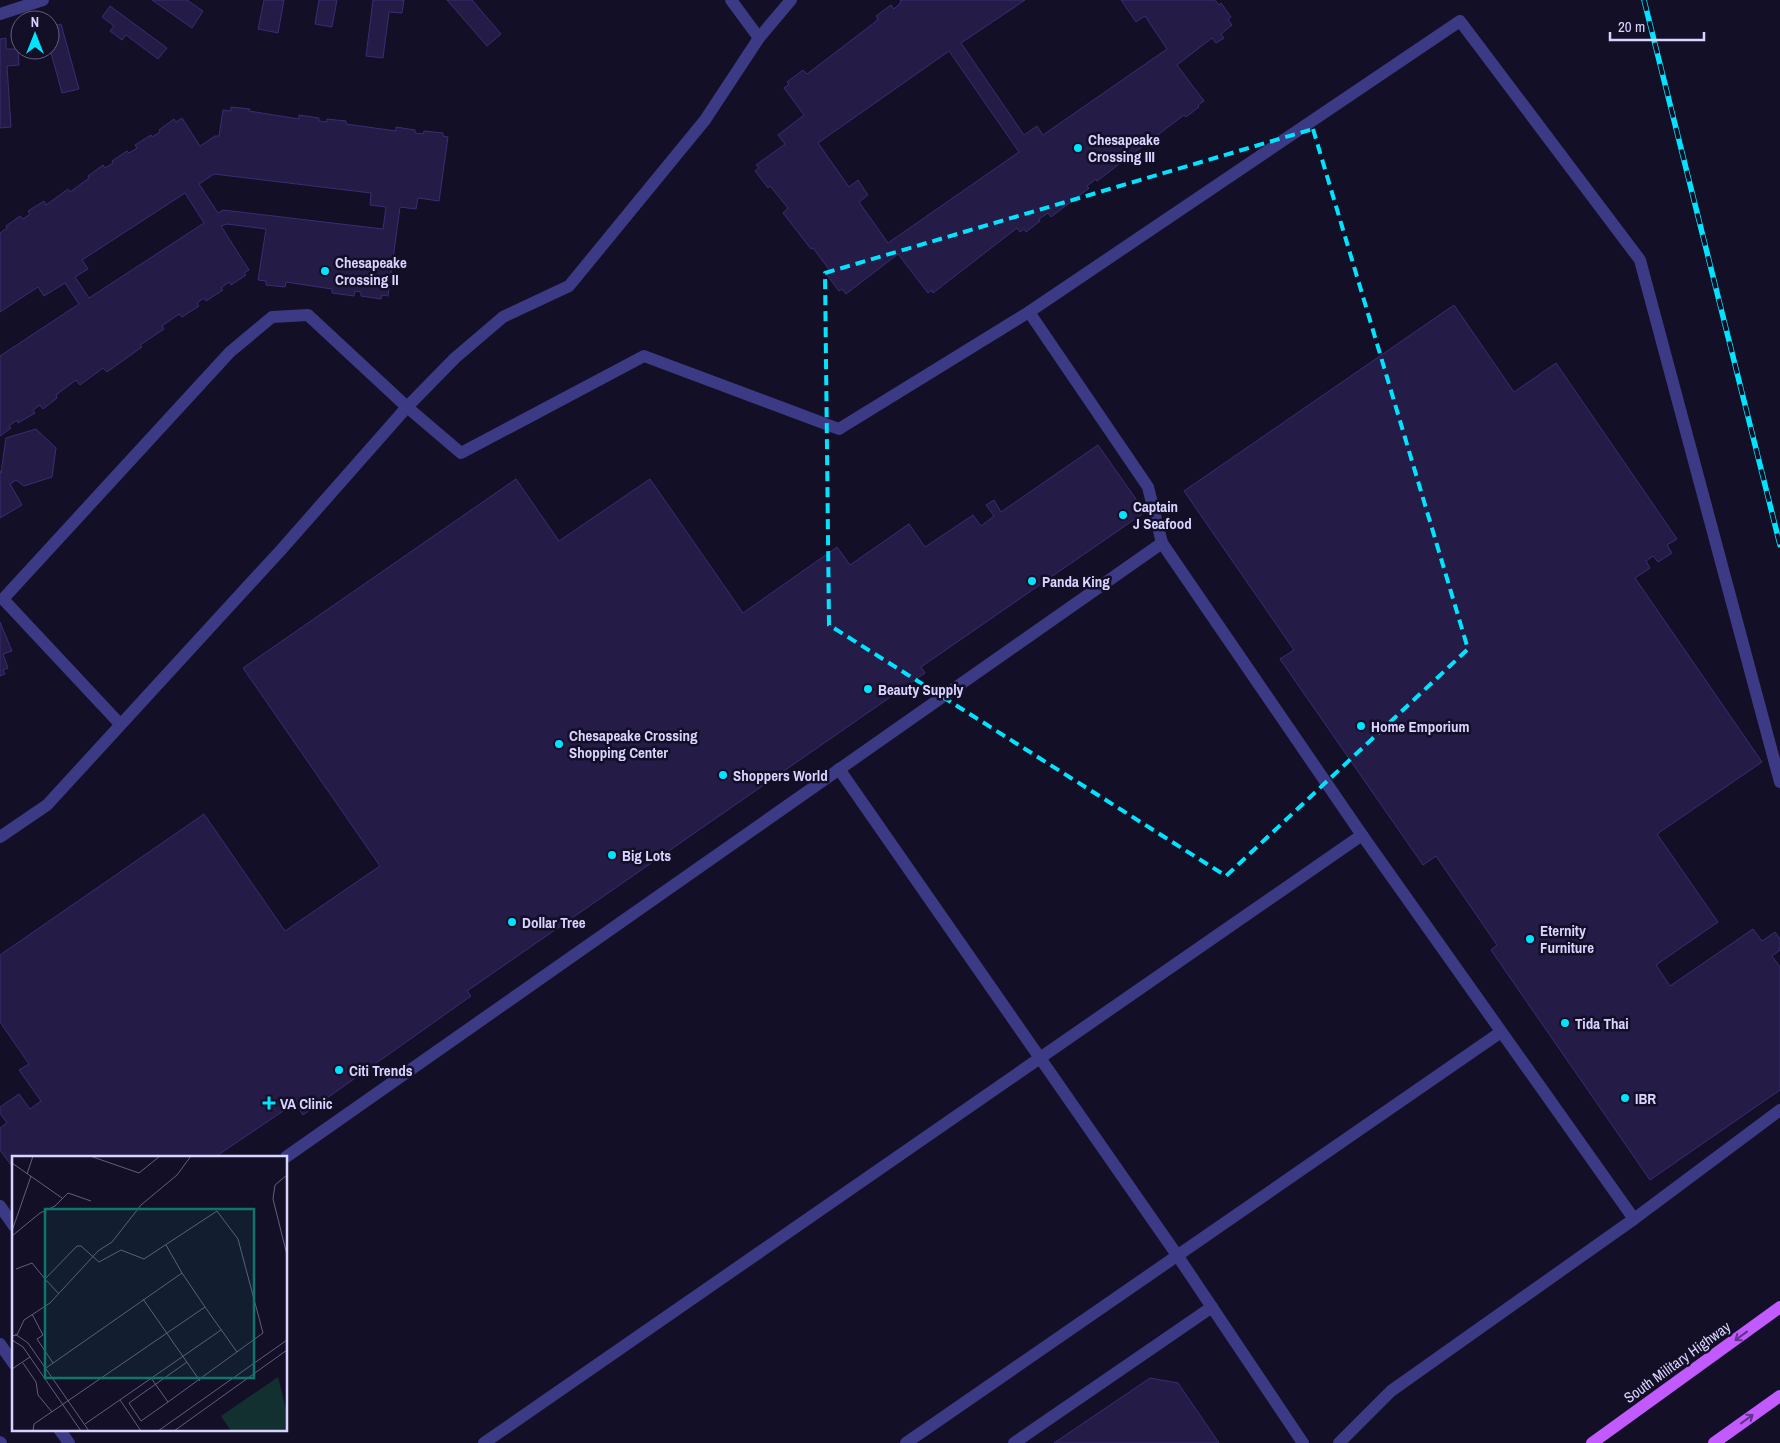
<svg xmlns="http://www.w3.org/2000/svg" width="1780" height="1443" viewBox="0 0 1780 1443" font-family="'Archivo Narrow',sans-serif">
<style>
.building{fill:#241b47;stroke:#3b2d73;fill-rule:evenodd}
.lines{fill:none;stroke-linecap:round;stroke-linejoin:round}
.service{stroke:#3d3a85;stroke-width:12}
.minor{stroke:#3d3a85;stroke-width:12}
.tertiary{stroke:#3d3a85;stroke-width:12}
.primary{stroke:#c25bff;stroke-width:12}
.rail-casing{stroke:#00e5ff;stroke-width:5.5}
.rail{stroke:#130f26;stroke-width:4;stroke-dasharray:11;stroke-linecap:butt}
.oneway{stroke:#623188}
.marked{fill:none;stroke:#00e5ff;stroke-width:4;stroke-dasharray:10 6;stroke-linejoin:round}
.poi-dot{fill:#00e5ff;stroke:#130f26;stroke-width:2}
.labels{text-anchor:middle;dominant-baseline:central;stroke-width:5;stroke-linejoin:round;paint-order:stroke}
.poi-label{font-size:15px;font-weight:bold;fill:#d9d4ff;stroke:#130f26;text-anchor:start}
.street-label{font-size:15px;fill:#d9d4ff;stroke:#130f26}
.inset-road{fill:none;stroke:#625e7d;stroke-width:1}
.view{fill:#0f766e;fill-opacity:0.15;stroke:#0f766e;stroke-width:2.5}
.inset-edge{fill:none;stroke:#d9d4ff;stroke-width:2.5}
</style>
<rect width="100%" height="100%" fill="#130f26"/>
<g class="building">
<polygon points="152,0 187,0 203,11 192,28"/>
<polygon points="264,0 284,0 278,33 258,29"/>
<polygon points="319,0 337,0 332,27 315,24"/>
<polygon points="373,0 404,0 402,13 389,12 383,58 366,56"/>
<polygon points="447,0 472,0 501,34 487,46"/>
<path d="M900 0H1025L961 43 1024 135 1037 126 1043 135 1167 49 1145 16 1136 22 1121 0H1215L1219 5 1221 3 1231 17 1228 20 1232 25 1221 34 1224 38 1216 43 1212 38 1177 65 1204 101 1198 105 1199 107 1186 117 1184 115 1097 181 1096 179 1087 186 1089 188 1051 217 1048 213 1039 219 1040 221 1026 232 1024 229 1020 232 1017 228 933 293 932 290 928 293 898 254 846 294 842 289 839 291 827 275 831 272 813 248 811 249 783 213 788 208 770 186 768 188 755 171 759 168 756 165 785 144 778 135 804 115 784 88 789 84 787 82 803 70 807 74 874 23 878 19 876 16 891 5 894 9 901 2ZM949 51 1019 152 888 243 859 202 868 195 858 180 849 187 818 143Z"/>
<polygon points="110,6 167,48 158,59 126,35 122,40 110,31 114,26 102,17"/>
<polygon points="61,24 79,89 62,93 50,49 50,27"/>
<polygon points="6,38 6,49 18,49 19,65 7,66 11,127 0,128 0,39"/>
<path d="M231 107 250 109 249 111 299 119V115L319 118V121L327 122V119L346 121V124L396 131V127L415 130V133L423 134 424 131 443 133V136L448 137 439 201 418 198 416 209 400 207 388 296 382 295 381 299 361 296V292L355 291 354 296 332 293V289L286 282 285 287 266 285V281L258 280 266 229 227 224 221 226 249 270 244 273 246 275 231 285 229 282 221 288 223 290 206 301 204 298 197 303 199 306 182 317 179 314 162 326 164 329 140 345 142 347 107 372 103 368 80 385 76 380 56 395 57 398 43 409 40 405 33 410 35 413 18 423 17 420 9 426 11 428 0 436V356L79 304 65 283 44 296 38 287 0 312V233L7 228 6 226 20 216 23 219 30 214 28 211 44 201 46 205 68 189 70 192 89 178 88 176 103 165 105 168 113 163 112 161 127 151 129 153 137 148 135 145 151 135 152 137 160 132 159 130 174 119 176 122 182 118 200 146 215 136H219L223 110 231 111ZM214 174 371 193 370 205 386 207 383 229 223 210 218 213 199 184ZM185 193 204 223 89 298 75 277 88 269 82 260Z"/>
<polygon points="1454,305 1514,392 1556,363 1677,539 1667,545 1672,553 1658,562 1653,556 1646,561 1650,568 1635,578 1762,762 1657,834 1718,922 1656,965 1670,986 1753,929 1762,941 1775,932 1780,939 1780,950 1772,956 1780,967 1780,1090 1650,1180 1491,950 1497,945 1436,856 1423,865 1280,659 1294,650 1184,491"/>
<polygon points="36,429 56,448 52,477 24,486 16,480 10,484 22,505 0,518 0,471 1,473 6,438"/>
<polygon points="1098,445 1145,512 921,667 925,673 467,991 471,996 303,1115 295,1103 215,1157 14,1157 14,1169 0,1150 0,1128 7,1123 0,1113 0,1107 19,1094 30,1109 41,1101 19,1070 29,1064 0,1022 0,955 204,814 285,931 380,866 243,668 516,479 559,541 650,479 743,613 837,547 850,565 909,524 925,547 973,515 981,526 994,516 986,505 994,500 1001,512"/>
<polygon points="0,622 12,651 3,654 8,668 3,670 5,674 0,676"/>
<polygon points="1150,1378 1178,1383 1219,1443 1054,1443"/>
</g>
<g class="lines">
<g class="service">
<polyline points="731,0 759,38"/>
<polyline points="1029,312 1148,487 1162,543"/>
<polyline points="120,724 3,599 230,352 272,317 308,315 407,407 461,453 644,356 839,429 1029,312 1460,21 1640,260 1780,782"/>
<polyline points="839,769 1177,1255 1303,1443"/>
<polyline points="0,837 47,805 281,550 407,407 455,358 503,317 569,286 705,120 759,38 791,0"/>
<polyline points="286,1157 1162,543 1362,835"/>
<polyline points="0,1206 14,1226"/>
<polyline points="484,1443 1362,835 1634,1219"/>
<polyline points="906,1443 1501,1032"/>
<polyline points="1014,1443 1212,1307"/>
<polyline points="1339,1443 1391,1391 1634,1219 1780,1110"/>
</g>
<polyline class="minor" points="0,14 43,0"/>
<g class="tertiary">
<polyline points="0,1344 14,1364"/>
<polyline points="59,1429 69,1443"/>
<polyline points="0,1442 1,1443"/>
</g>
<g class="primary">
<polyline points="1592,1443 1780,1307"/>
<polyline points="1714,1443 1780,1396"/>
</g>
<defs>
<polyline id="rail" points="1644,0 1780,545"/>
</defs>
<use href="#rail" class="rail-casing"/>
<use href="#rail" class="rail"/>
</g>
<defs><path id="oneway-shaft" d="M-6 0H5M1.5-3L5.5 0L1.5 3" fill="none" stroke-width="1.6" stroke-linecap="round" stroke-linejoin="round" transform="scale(1.25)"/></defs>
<g class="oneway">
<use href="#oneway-shaft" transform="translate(1741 1336) rotate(144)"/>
<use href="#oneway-shaft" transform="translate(1747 1419) rotate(-36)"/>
</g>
<path class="marked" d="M1313 129 1468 649 1226 876 829 625 825 273Z"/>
<g class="poi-dot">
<circle cx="1078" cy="148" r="5"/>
<circle cx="325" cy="271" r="5"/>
<circle cx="1123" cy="515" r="5"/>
<circle cx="1032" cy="581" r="5"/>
<circle cx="868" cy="689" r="5"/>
<circle cx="1361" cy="726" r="5"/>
<circle cx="559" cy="744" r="5"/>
<circle cx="723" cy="775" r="5"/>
<circle cx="612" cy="855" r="5"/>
<circle cx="512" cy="922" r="5"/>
<circle cx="1530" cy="939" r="5"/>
<circle cx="1565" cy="1023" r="5"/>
<circle cx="339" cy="1070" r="5"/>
<circle cx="1625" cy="1098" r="5"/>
<path d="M266.5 1095.5h5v5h5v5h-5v5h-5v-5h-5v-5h5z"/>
</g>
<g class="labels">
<g class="poi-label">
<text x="1088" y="139">Chesapeake<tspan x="1088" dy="17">Crossing III</tspan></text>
<text x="335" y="262">Chesapeake<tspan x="335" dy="17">Crossing II</tspan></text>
<text x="1133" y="506">Captain<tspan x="1133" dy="17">J Seafood</tspan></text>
<text x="1042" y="581">Panda King</text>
<text x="878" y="689">Beauty Supply</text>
<text x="1371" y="726">Home Emporium</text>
<text x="569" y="735">Chesapeake Crossing<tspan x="569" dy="17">Shopping Center</tspan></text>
<text x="733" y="775">Shoppers World</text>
<text x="622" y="855">Big Lots</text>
<text x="522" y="922">Dollar Tree</text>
<text x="1540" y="930">Eternity<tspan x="1540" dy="17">Furniture</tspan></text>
<text x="1575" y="1023">Tida Thai</text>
<text x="349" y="1070">Citi Trends</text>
<text x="1635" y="1098">IBR</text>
<text x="280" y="1103">VA Clinic</text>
</g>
<g class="street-label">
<text transform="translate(1677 1362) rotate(-36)">South Military Highway</text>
</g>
</g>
<g transform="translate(12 1156)">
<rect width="275" height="275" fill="#130f26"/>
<path d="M266 221 275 257V275H219L209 260Z" fill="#12302f"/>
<path class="inset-road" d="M78 0 127 17 148 0M0 7 50 42M15 18 21 0M275 19 263 29 261 43 275 99M0 75 19 20M0 80 28 57 43 50 56 37 79 45M154 89 170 117M4 113 20 107 33 123M47 138 33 123 65 90H69L87 106 109 94 132 103 205 55 226 83 251 177 156 246 139 222M131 143 188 225M20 158 31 179 25 183 41 207M3 178 16 187 77 275M0 180 5 179 12 164 38 147 86 95 100 86 129 49 165 19 179 0M0 184 11 191 69 275M11 207 24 226 26 239 40 256M34 212 170 117 193 151M0 213 18 201M108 244 129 275M156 246 129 265 117 247 175 206M73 268 209 174M21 275 22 268 193 151 225 196M146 275 275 184M162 275 275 194"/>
<path class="view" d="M33 53H242V222H33Z"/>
<rect width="275" height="275" class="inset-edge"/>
</g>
<g transform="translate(35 35)"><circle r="24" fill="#130f26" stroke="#625e7d"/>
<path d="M0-4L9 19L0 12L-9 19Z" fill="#00e5ff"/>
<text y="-8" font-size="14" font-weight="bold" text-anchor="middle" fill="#d9d4ff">N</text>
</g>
<path d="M1610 32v8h94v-8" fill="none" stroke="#d9d4ff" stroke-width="2.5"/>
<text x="1618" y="32" font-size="15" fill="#d9d4ff" stroke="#130f26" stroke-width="4" paint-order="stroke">20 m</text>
</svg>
